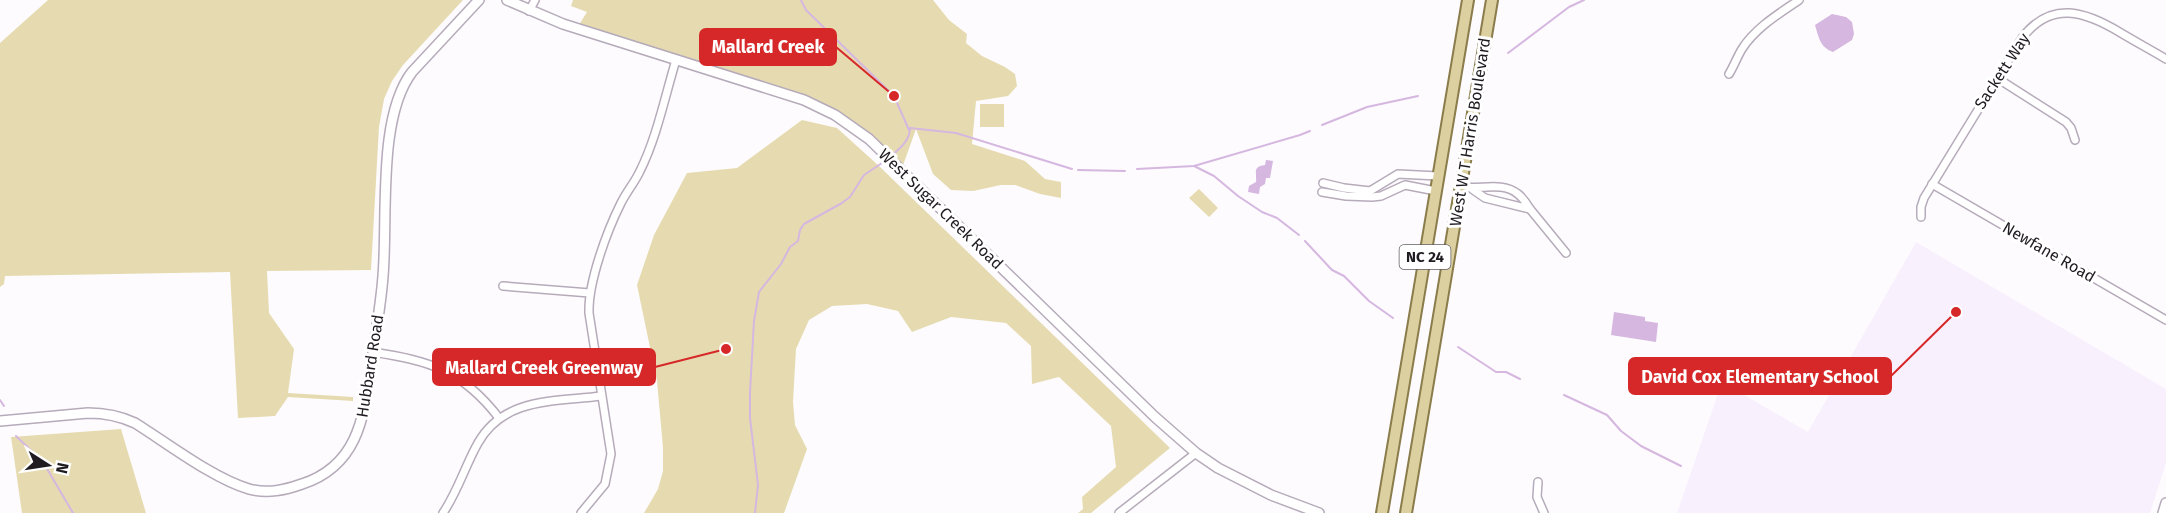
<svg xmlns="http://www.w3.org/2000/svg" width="2166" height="513" viewBox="0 0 2166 513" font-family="'Fira Sans',sans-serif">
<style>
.built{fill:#f9f0fd}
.green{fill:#e6dbb0}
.water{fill:#d5b7e0}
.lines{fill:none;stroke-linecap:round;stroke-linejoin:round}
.stream{stroke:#d5b7e0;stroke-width:2}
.minor-casing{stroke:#b6abba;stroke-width:10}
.secondary-casing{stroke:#b6abba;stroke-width:12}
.primary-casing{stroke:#8a7c4b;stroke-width:14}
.minor{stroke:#fff;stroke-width:7}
.secondary{stroke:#fff;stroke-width:9}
.primary{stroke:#dcd0a1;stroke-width:10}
.labels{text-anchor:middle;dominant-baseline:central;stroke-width:6;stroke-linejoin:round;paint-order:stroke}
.shield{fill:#fff;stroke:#625f64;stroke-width:1.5}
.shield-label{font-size:15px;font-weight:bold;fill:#1f1b21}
.street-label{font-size:16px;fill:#1f1b21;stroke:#fff}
.leader{fill:none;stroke:#d62828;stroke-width:2}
.callout-dot{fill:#d62828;stroke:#fff;stroke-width:2}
.callout{fill:#d62828;stroke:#d62828;stroke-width:2}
.callout-label{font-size:18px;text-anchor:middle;font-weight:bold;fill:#fff}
</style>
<rect width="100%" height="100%" fill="#fdfbfe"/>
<polygon class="built" points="1916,242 2166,389 2166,463 2150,513 1677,513 1722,382 1808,432"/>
<g class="green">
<polygon points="48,0 463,0 403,65 392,81 384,99 379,127 371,270 267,271 269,313 294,349 288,393 353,397 353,401 288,397 275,416 238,418 230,272 5,276 4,284 0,287 0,43"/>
<polygon points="573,0 933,0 949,20 967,34 966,43 982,56 1005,67 1015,74 1017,86 1008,96 976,101 972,144 1025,161 1045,179 1061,182 1061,198 1040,194 1015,185 1001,185 973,191 951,190 933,174 916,129 901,171 835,115 577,28 587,12 571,6"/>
<rect x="980" y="104" width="24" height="23"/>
<polygon points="802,120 837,128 879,166 1170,448 1091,513 1078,513 1083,509 1082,497 1116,467 1111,426 1059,377 1032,384 1031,346 1006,323 951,317 912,332 898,311 867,304 832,306 809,320 796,349 793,402 795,425 807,449 784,513 644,513 658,489 663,471 663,448 657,381 637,285 654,235 687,173 737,168"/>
<polygon points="1199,189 1218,208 1209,217 1189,198"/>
<polygon points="121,429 146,513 22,513 11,437"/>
</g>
<g class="water">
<path d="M1832 14 1846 17 1852 22 1854 34 1852 40 1833 52C1820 47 1819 38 1815 25Z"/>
<path d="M1266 160 1273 161 1270 178H1266L1265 184 1260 187 1259 194 1248 192 1249 186 1256 182C1257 172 1252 167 1265 165Z"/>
<polygon points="1614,312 1645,317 1645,321 1658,323 1656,342 1611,335"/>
</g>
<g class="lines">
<g class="stream">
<polyline points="801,0 806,10 894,96 909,130"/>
<polyline points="1508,53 1569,7 1584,0"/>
<polyline points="1322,125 1367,107 1418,96"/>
<path d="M890 157C899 149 910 141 910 128L956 133 1072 169"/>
<polyline points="1194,166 1214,176 1238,196 1262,212 1277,218 1299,235"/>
<polyline points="1137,169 1194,166 1300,135 1310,131"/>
<polyline points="1078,170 1125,171"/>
<polyline points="1305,241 1332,270 1344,276 1369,301 1393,318"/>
<polyline points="1458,347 1496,372 1506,372 1520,379"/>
<polyline points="1564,395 1607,415 1621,431 1641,446 1681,466"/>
<polyline points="0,400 4,406"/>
<polyline points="16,436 43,462 73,513"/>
<polyline points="755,513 758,485 750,418 750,392 754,321 759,292 781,264 790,247 798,241 800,230 804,224 842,203 850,197 864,175 885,161"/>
</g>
<defs>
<g id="minor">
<polyline points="529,11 535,0"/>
<path d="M1729 74C1734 66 1737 57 1742 49 1755 28 1780 13 1799 0"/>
<polyline points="1997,78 2066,122 2071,128 2075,140"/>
<polyline points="1323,183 1344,188 1370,191 1398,174 1438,176"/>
<polyline points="1932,184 2166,320"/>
<path d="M1462 187C1480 190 1502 181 1518 194 1523 198 1527 204 1530 209L1485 198 1472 189"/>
<polyline points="1322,192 1346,196 1372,197 1381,196 1405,185 1436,191"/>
<polyline points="1530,209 1566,253"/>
<path d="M1921 217V207L1924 198 2022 38C2051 0 2085 11 2121 33 2136 42 2151 50 2166 59"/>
<polyline points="503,286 590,293"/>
<path d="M373 352C430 361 462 370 499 418"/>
<polyline points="1538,482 1537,497 1544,513"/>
<path d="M443 513C458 491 465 466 478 443 504 397 555 402 601 396"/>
<path d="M581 513 605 484 611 454 589 313C588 282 607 231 621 203 627 191 635 182 640 171 657 137 665 96 676 60"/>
<polyline points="1119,513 1196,453"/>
</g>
<g id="secondary">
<polyline points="507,0 563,24 804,100 835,115 869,139 1155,417 1196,453 1218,468 1271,495 1319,513"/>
<path d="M0 421 88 413C105 413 120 416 135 423 167 443 214 479 249 489 268 494 285 490 302 484 360 465 364 414 372 362 375 334 381 305 383 276 388 218 377 118 412 72L479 0"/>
<polyline points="2163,513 2166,503"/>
</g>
<g id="primary">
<polyline points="1382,513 1468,0"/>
<polyline points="1406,513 1492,0"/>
</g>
</defs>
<use href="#minor" class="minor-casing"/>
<use href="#secondary" class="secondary-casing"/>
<use href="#primary" class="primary-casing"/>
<use href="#minor" class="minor"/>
<use href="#secondary" class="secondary"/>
<use href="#primary" class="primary"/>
</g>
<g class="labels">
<rect class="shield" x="1399.5" y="245" width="51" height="24" rx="4.5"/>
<g class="shield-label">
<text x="1425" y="257">NC 24</text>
</g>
<g class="street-label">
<text transform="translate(2002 71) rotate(-57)">Sackett Way</text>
<text transform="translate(1470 132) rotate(-81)">West W T Harris Boulevard</text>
<text transform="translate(941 209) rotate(44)">West Sugar Creek Road</text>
<text transform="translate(2049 252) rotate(30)">Newfane Road</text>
<text transform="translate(370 366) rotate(-81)">Hubbard Road</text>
</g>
</g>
<path class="leader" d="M894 96L836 47M726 349L655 367M1956 312L1891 376"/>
<g class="callout-dot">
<circle cx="894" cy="96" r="6"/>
<circle cx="726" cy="349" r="6"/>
<circle cx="1956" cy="312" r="6"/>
</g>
<g class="callout">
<rect x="700" y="29" width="136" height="36" rx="6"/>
<rect x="433" y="349" width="222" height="36" rx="6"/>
<rect x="1629" y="358" width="262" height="36" rx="6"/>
</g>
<g class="callout-label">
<text x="768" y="53">Mallard Creek</text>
<text x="544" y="374">Mallard Creek Greenway</text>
<text x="1760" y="383">David Cox Elementary School</text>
</g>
<g transform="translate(48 465) rotate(102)" stroke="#ffffff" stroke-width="4.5" paint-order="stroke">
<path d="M0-4.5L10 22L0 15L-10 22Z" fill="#1f1b21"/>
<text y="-9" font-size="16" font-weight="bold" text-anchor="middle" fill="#1f1b21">N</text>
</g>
</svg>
